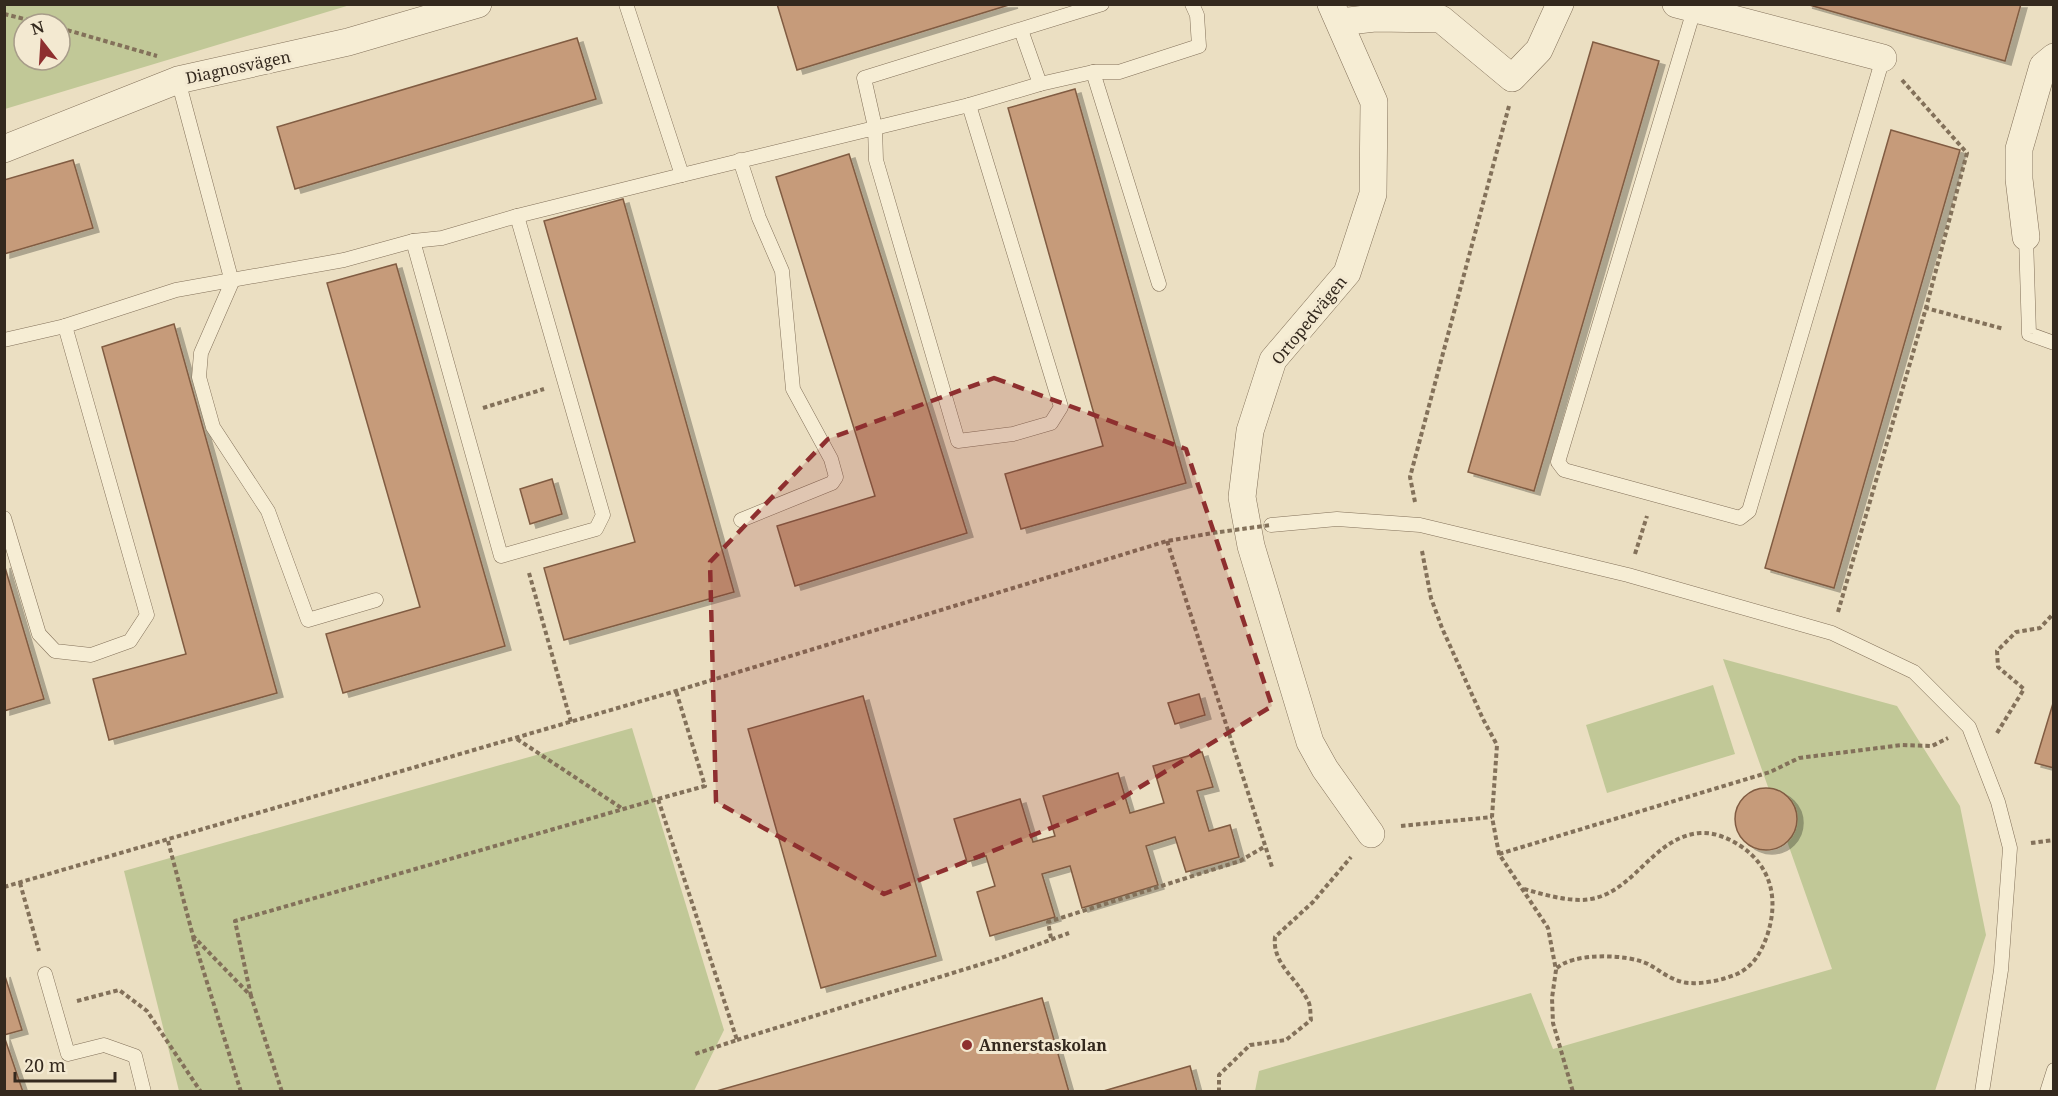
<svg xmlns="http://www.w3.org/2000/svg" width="2058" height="1096" viewBox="0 0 2058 1096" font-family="'Noto Serif',serif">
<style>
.green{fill:#c1c897;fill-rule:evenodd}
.building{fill:#c69b7a;stroke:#815c42;stroke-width:1.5;filter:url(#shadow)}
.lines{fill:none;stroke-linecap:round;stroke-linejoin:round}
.lane-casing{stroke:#83715a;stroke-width:15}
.street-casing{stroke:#83715a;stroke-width:28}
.path{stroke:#83715a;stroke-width:4;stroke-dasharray:4.5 3;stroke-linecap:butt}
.lane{stroke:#f6edd4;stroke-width:14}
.street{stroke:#f6edd4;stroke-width:27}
.path-bridge{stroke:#83715a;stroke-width:4;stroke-dasharray:4.5 3;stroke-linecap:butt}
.marked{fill:#8e2f2f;fill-opacity:0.2;stroke:#8e2f2f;stroke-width:4.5;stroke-dasharray:12 8;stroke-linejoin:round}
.poi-dot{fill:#8e2f2f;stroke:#f3e9d1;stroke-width:2}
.labels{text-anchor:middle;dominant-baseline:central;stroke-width:6;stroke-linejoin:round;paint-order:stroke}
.street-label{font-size:16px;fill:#34291e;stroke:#f3e9d1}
.poi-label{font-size:16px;font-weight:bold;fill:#34291e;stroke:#f3e9d1;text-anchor:start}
</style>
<defs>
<filter id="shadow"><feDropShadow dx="6" dy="4" stdDeviation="0" flood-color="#0004"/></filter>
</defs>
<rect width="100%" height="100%" fill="#ebdfc2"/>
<g class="green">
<path d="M5 4H350V5L5 109ZM24 24H60V60H24Z"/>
<polygon points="1723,659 1897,706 1960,806 1986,935 1935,1091 1255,1091 1259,1071 1531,993 1553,1049 1832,969"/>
<polygon points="1713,685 1735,754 1607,793 1586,725"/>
<polygon points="632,728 724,1030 694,1091 179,1091 124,871"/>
</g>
<g class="building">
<polygon points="777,4 1012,4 797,70"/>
<polygon points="1806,4 2021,4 2005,61"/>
<polygon points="577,38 596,99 295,189 277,127"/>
<polygon points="1593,42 1659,61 1534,491 1468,472"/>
<polygon points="1075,89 1186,483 1021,529 1005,474 1103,446 1008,108"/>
<polygon points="1891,130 1960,150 1834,588 1765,568"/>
<polygon points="849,154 967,533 795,586 777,526 875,496 776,177"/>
<polygon points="73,160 93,228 4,254 4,180"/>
<polygon points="623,199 734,592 564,640 544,568 635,542 544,221"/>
<polygon points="396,264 505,646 343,693 326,634 420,607 327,283"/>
<polygon points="174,324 277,693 109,740 93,679 186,654 102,347"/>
<polygon points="552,479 562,514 530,524 520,489"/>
<polygon points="4,564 44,699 4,711"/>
<polygon points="1199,694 1205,715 1175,724 1168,703"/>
<polygon points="863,696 936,956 821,988 748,729"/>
<polygon points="2054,700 2054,768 2035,763"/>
<polygon points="1202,752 1213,787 1197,791 1209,831 1230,825 1239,857 1186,872 1175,837 1146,846 1158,885 1082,908 1070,866 1042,874 1055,917 990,936 977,892 995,886 986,856 967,862 954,819 1020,799 1033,842 1055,836 1043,796 1118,773 1130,813 1164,803 1153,766"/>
<circle cx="1766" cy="819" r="31"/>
<polygon points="4,973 22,1030 4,1035"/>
<polygon points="1042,998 1069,1092 713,1092"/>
<polygon points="4,1036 23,1092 4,1092"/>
<polygon points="1190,1066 1197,1092 1100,1092"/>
</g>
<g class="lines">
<defs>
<g id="lane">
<polyline points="626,4 682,175 969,105 1061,407 1051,423 1013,434 958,441 876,160 875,127 864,78 1102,4"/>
<polyline points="1694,10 1558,462 1564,470 1740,518 1749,511 1883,58"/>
<polyline points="1093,72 1159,284"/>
<polyline points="178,80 232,282 201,353 199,377 213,427 268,511 308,620 376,600"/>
<polyline points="1040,84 1093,72 1119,72 1199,46 1197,15 1192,4"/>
<polyline points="969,105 1040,84 1021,30"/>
<polyline points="740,160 759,218 782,271 793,389 831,459 836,477 832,483 741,520"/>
<polyline points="2026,237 2029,334 2054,343"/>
<polyline points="413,241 501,556 596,529 603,515 517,216"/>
<polyline points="4,340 65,326"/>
<polyline points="4,518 39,634 55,651 91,655 130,641 147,615 65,326 176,290 344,260 413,241 442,238 517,216 682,175"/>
<polyline points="1271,525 1337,519 1420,525 1628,575 1832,633 1914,672 1969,727 1998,802 2010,848 2001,970 1982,1092"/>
<polyline points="45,974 68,1054 104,1045 135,1056 144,1092"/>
<polyline points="2047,1092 2054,1070"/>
</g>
<g id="street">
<polyline points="1331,4 1374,102 1373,194 1347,273 1273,360 1250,431 1242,497 1251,546 1310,742 1325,769 1371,834"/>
<polyline points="1676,4 1883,58"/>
<polyline points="1340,22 1375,18 1441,19 1512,78 1539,50 1560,4"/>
<polyline points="4,149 178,80 348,42 478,4"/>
<polyline points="2026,237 2019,179 2019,149 2043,66 2054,57"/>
</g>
</defs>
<use href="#lane" class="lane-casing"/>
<use href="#street" class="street-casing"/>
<g class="path">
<polyline points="4,14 45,24"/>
<polyline points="60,28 157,56"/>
<polyline points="1902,80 1967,153 1926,308"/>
<polyline points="483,408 544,389"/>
<polyline points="1415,502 1410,477 1509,106"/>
<polyline points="1167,541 1272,867"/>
<polyline points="1422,551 1431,598 1442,628 1483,719 1497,745 1492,817 1499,854 1548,928 1556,970 1552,998 1553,1023 1573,1092"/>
<polyline points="1635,554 1647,516"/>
<polyline points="529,573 571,722"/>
<polyline points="1838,612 1926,308 2004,329"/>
<polyline points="1997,733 2024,689 1998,667 1997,651 2016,632 2040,628 2054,613"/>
<polyline points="517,739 623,809"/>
<polyline points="658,799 705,786 676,691"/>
<polyline points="1401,826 1492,817"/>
<polyline points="168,841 193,936 251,996 282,1092"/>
<polyline points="2031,843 2054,840"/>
<polyline points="1499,854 1770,772 1799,758 1902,745 1932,746 1948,738"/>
<polyline points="20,883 39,951"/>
<polyline points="4,887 676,691 1167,541 1219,532"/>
<path d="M1524 889C1542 894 1562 900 1581 900 1633 899 1650 837 1700 833 1714 832 1728 838 1739 845 1772 866 1779 900 1767 936 1761 952 1754 966 1737 974 1723 980 1704 984 1689 983 1673 982 1661 971 1648 964 1628 954 1572 952 1556 969"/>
<polyline points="193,937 241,1092"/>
<polyline points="1051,938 1048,922 1240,861 1264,847"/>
<polyline points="251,996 235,921 658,799 737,1040 695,1054"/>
<polyline points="77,1001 119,990 147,1011 201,1092"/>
<polyline points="737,1040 1001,958 1069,933"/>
<path d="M1219 1092V1075L1250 1045 1286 1040 1311 1020C1310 1014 1311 1006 1308 1001 1297 978 1272 964 1275 937L1313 902 1351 857"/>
</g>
<use href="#lane" class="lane"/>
<use href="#street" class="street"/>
<polyline class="path-bridge" points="1220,532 1271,525"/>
</g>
<path class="marked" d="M994 378 1186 449 1272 706 1114 803 884 894 716 802 710 562 828 439Z"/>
<circle class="poi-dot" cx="967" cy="1045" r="6"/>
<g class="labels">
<g class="street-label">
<text transform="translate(238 67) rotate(-12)">Diagnosvägen</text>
<text transform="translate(1309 320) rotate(-51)">Ortopedvägen</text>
</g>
<g class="poi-label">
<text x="979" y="1045">Annerstaskolan</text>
</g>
</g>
<rect width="2058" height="1096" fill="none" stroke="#34291e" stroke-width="12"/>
<g transform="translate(42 42) rotate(343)"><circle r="28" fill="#f3e9d1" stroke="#a79c89" stroke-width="1.5"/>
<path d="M0-4.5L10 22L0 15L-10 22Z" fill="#8e2f2f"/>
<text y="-9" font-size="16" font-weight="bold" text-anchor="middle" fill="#34291e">N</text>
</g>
<path d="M15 1072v9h100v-9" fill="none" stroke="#34291e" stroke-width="3"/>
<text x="24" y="1072" font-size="18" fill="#34291e" stroke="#f3e9d1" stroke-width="4.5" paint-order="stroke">20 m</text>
</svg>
